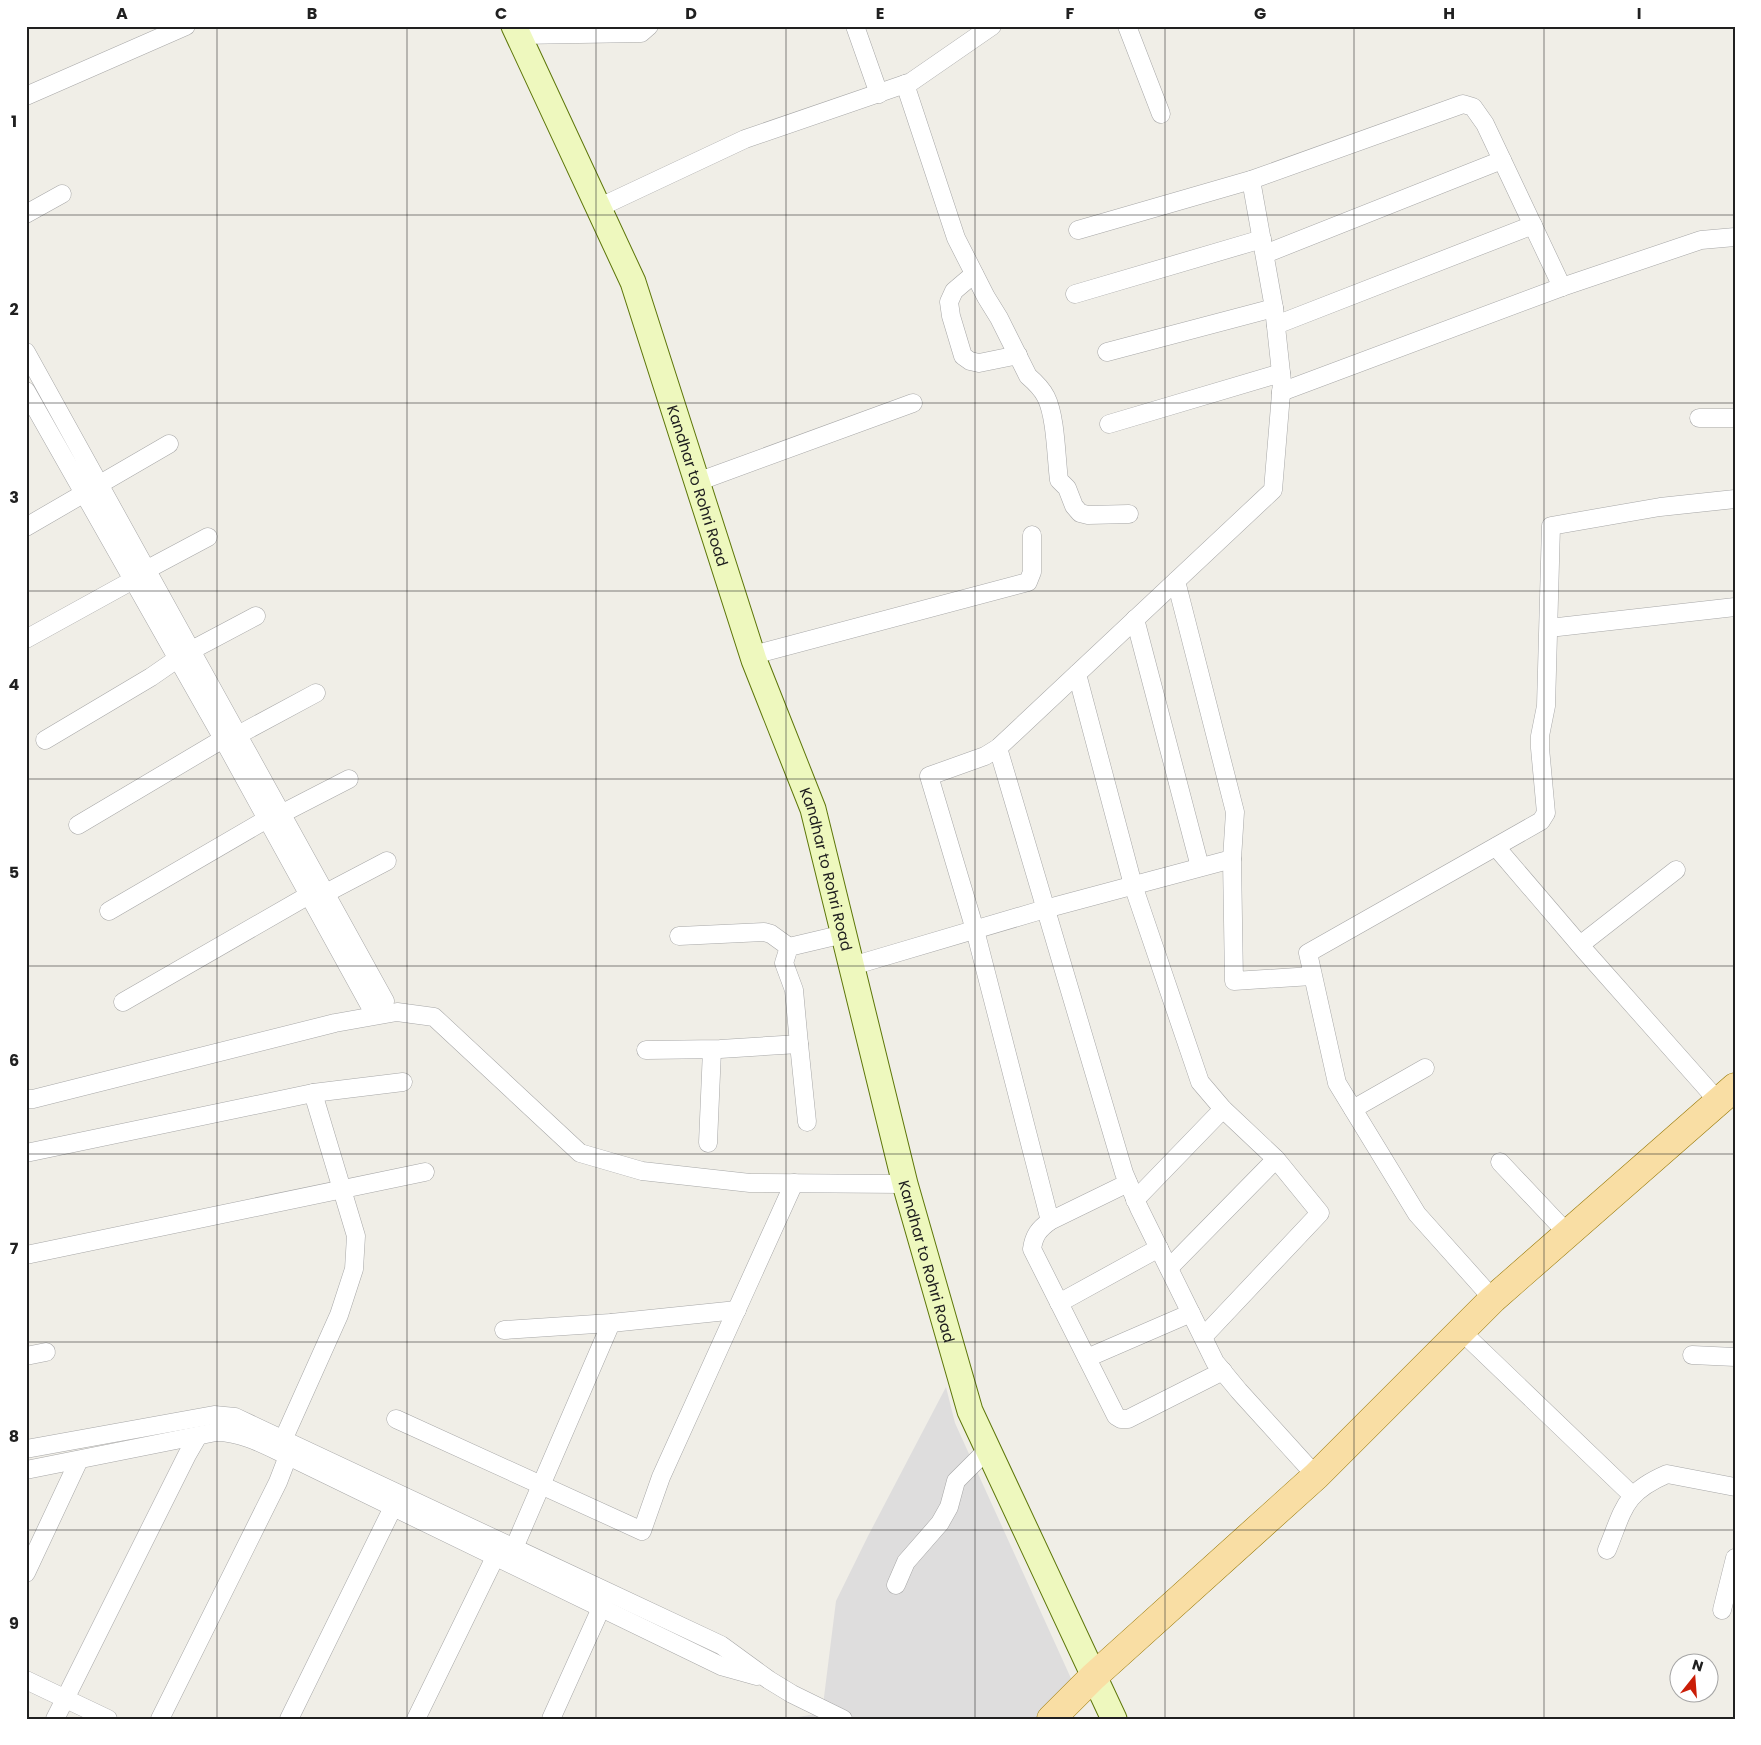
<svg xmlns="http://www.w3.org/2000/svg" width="1761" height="1745" viewBox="0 0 1761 1745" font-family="Poppins,sans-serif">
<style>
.residential{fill:#dedddd}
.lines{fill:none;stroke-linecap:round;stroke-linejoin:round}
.street-casing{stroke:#a7a7a7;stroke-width:19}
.secondary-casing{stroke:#5d7609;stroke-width:27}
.primary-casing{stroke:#977805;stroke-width:29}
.street{stroke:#fff;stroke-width:18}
.secondary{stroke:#eef8be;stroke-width:25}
.primary{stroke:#f9dea4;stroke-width:28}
.grid{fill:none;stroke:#202020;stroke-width:1;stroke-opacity:0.55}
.labels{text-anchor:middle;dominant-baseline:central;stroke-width:4;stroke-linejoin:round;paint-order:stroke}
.street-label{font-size:15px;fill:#202020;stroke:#fff}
.neatline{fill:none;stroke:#202020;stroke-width:2}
.grid-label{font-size:16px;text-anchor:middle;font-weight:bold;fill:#202020}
</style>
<rect width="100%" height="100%" fill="#f0eee7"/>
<polygon class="residential" points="946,1387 955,1423 1074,1685 1042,1719 786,1719 822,1713 836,1601 868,1536"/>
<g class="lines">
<defs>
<g id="street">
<polyline points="855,26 879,94"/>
<polyline points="1127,26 1161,114"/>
<polyline points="518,35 641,33 649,26"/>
<path d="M905 84 956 238 986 297 999 318 1028 376C1035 382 1042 389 1046 397 1056 417 1056 457 1059 480L1067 488 1074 506 1080 513 1088 515 1129 514"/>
<polyline points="26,96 186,26"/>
<polyline points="598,208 745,139 911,82 992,26"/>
<polyline points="26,214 62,194"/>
<polyline points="1078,230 1251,180 1463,104 1473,107 1485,124 1562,287"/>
<polyline points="1265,254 1502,160"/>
<polyline points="974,274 954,291 949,302 951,316 963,356 970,361 979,363 1018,355"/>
<polyline points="1075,294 1262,239"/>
<polyline points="1276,325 1533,225"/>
<polyline points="26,352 385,1001 371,1008 218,730 26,391"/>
<polyline points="1107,352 1274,308"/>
<polyline points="1281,392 1562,287 1701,240 1735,237"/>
<polyline points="1699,418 1735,418"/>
<polyline points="1109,424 1281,373"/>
<polyline points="697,482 913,403"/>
<polyline points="26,527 169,444"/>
<polyline points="146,570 208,537"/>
<polyline points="1176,581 1235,812 1232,859 1234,981 1312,976"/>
<polyline points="1135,619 1200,867"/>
<polyline points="1549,628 1735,607"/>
<polyline points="26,639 133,580"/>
<polyline points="190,651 256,616"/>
<polyline points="753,655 1028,582 1032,572 1032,535"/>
<polyline points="1077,674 1133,885 1200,1082 1223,1109 1276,1159 1320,1213 1203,1337"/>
<polyline points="238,735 316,693"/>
<polyline points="45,740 151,677 177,659"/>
<polyline points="998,748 1124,1173 1139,1208 1215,1362 1239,1391 1316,1476"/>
<polyline points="281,814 349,779"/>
<polyline points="78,825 223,739"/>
<polyline points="1496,847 1585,951 1718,1101"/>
<polyline points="326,893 387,861"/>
<polyline points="109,911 267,819"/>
<polyline points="679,936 764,932 771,934 789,947"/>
<polyline points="1580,945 1676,870"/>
<polyline points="852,966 1045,909 1232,859"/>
<polyline points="123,1002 309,895"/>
<polyline points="799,1044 807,1122"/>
<polyline points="646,1050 720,1049 799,1044 794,990 784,963 789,947 844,934"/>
<polyline points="26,1099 33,1099 335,1023 397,1012 434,1017 580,1153 642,1171 750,1183 905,1184"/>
<polyline points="1353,1109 1425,1068"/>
<polyline points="708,1143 712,1050"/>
<polyline points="26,1153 313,1093 403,1082"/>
<polyline points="1500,1162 1567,1233"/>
<path d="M1128 1183 1050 1221C1039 1229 1034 1235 1032 1249L1116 1416 1121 1419H1128L1223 1371"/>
<polyline points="1135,1200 1223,1109"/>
<polyline points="1050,1221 975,930 929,776 985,756 998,748 1273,490 1282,382 1274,308 1251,180"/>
<polyline points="26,1255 425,1172"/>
<polyline points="1169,1268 1276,1159"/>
<polyline points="1493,1299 1417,1214 1337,1083 1308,953 1541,821 1546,813 1540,748 1540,736 1546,706 1551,526 1660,507 1735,499"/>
<polyline points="1059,1303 1159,1248"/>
<polyline points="504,1330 611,1323 737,1310"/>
<polyline points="1461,1331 1632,1495"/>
<polyline points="1692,1355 1735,1357"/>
<polyline points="26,1356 46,1352"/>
<polyline points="1087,1358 1191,1313"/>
<polyline points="396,1419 642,1531 661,1477 794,1183"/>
<polyline points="283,1440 339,1315 354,1269 356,1236 313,1093"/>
<polyline points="26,1449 214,1415 235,1417 721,1645 769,1680 792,1694 843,1719"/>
<path d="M26 1470 216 1432C242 1432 265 1445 288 1456L721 1666 757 1676"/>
<polyline points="514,1548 611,1323"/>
<path d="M1607 1550C1624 1509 1623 1493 1667 1474L1735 1487"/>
<polyline points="26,1573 79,1460"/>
<polyline points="896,1585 906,1562 940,1523 949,1507 956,1481 988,1449"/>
<polyline points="1722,1610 1735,1558"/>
<polyline points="26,1680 108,1719"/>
<polyline points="55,1719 187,1455 198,1436"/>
<polyline points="160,1719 278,1482 288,1456"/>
<polyline points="289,1719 398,1497"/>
<polyline points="416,1719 501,1545"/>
<polyline points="551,1719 606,1597"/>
</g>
<g id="secondary">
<path id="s1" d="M514 26 633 282 754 660 813 809 905 1184 970 1411 1114 1719"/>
</g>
<polyline id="primary" points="1051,1719 1093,1677 1316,1476 1493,1299 1735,1087"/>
</defs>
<use href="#street" class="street-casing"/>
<use href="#secondary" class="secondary-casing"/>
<use href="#primary" class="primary-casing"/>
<use href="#street" class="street"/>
<use href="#secondary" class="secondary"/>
<use href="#primary" class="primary"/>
</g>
<path class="grid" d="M217 26V1719M407 26V1719M596 26V1719M786 26V1719M975 26V1719M1165 26V1719M1354 26V1719M1544 26V1719M26 215H1735M26 403H1735M26 591H1735M26 779H1735M26 966H1735M26 1154H1735M26 1342H1735M26 1530H1735"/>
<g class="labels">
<g class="street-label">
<text stroke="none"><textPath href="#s1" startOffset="496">Kandhar to Rohri Road</textPath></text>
<text stroke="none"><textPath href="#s1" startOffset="901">Kandhar to Rohri Road</textPath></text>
<text stroke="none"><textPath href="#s1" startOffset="1306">Kandhar to Rohri Road</textPath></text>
</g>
</g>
<rect width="1761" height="1745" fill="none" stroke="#ffffff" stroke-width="55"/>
<g transform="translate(1694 1678) rotate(17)"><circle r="24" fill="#ffffff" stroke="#a6a6a6"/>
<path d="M0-4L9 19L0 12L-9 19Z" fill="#ca1d07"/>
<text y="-8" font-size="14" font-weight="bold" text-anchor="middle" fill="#202020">N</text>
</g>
<rect x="28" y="28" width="1706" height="1690" class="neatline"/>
<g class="grid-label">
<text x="122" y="19">A</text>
<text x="312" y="19">B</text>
<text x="501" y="19">C</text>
<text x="691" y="19">D</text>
<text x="880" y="19">E</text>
<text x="1070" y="19">F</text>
<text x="1260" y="19">G</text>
<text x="1449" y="19">H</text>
<text x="1639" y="19">I</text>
<text x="14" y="127">1</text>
<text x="14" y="315">2</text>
<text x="14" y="503">3</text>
<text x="14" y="690">4</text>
<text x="14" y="878">5</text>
<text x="14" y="1066">6</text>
<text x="14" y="1254">7</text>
<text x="14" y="1442">8</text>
<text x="14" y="1629">9</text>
</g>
</svg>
